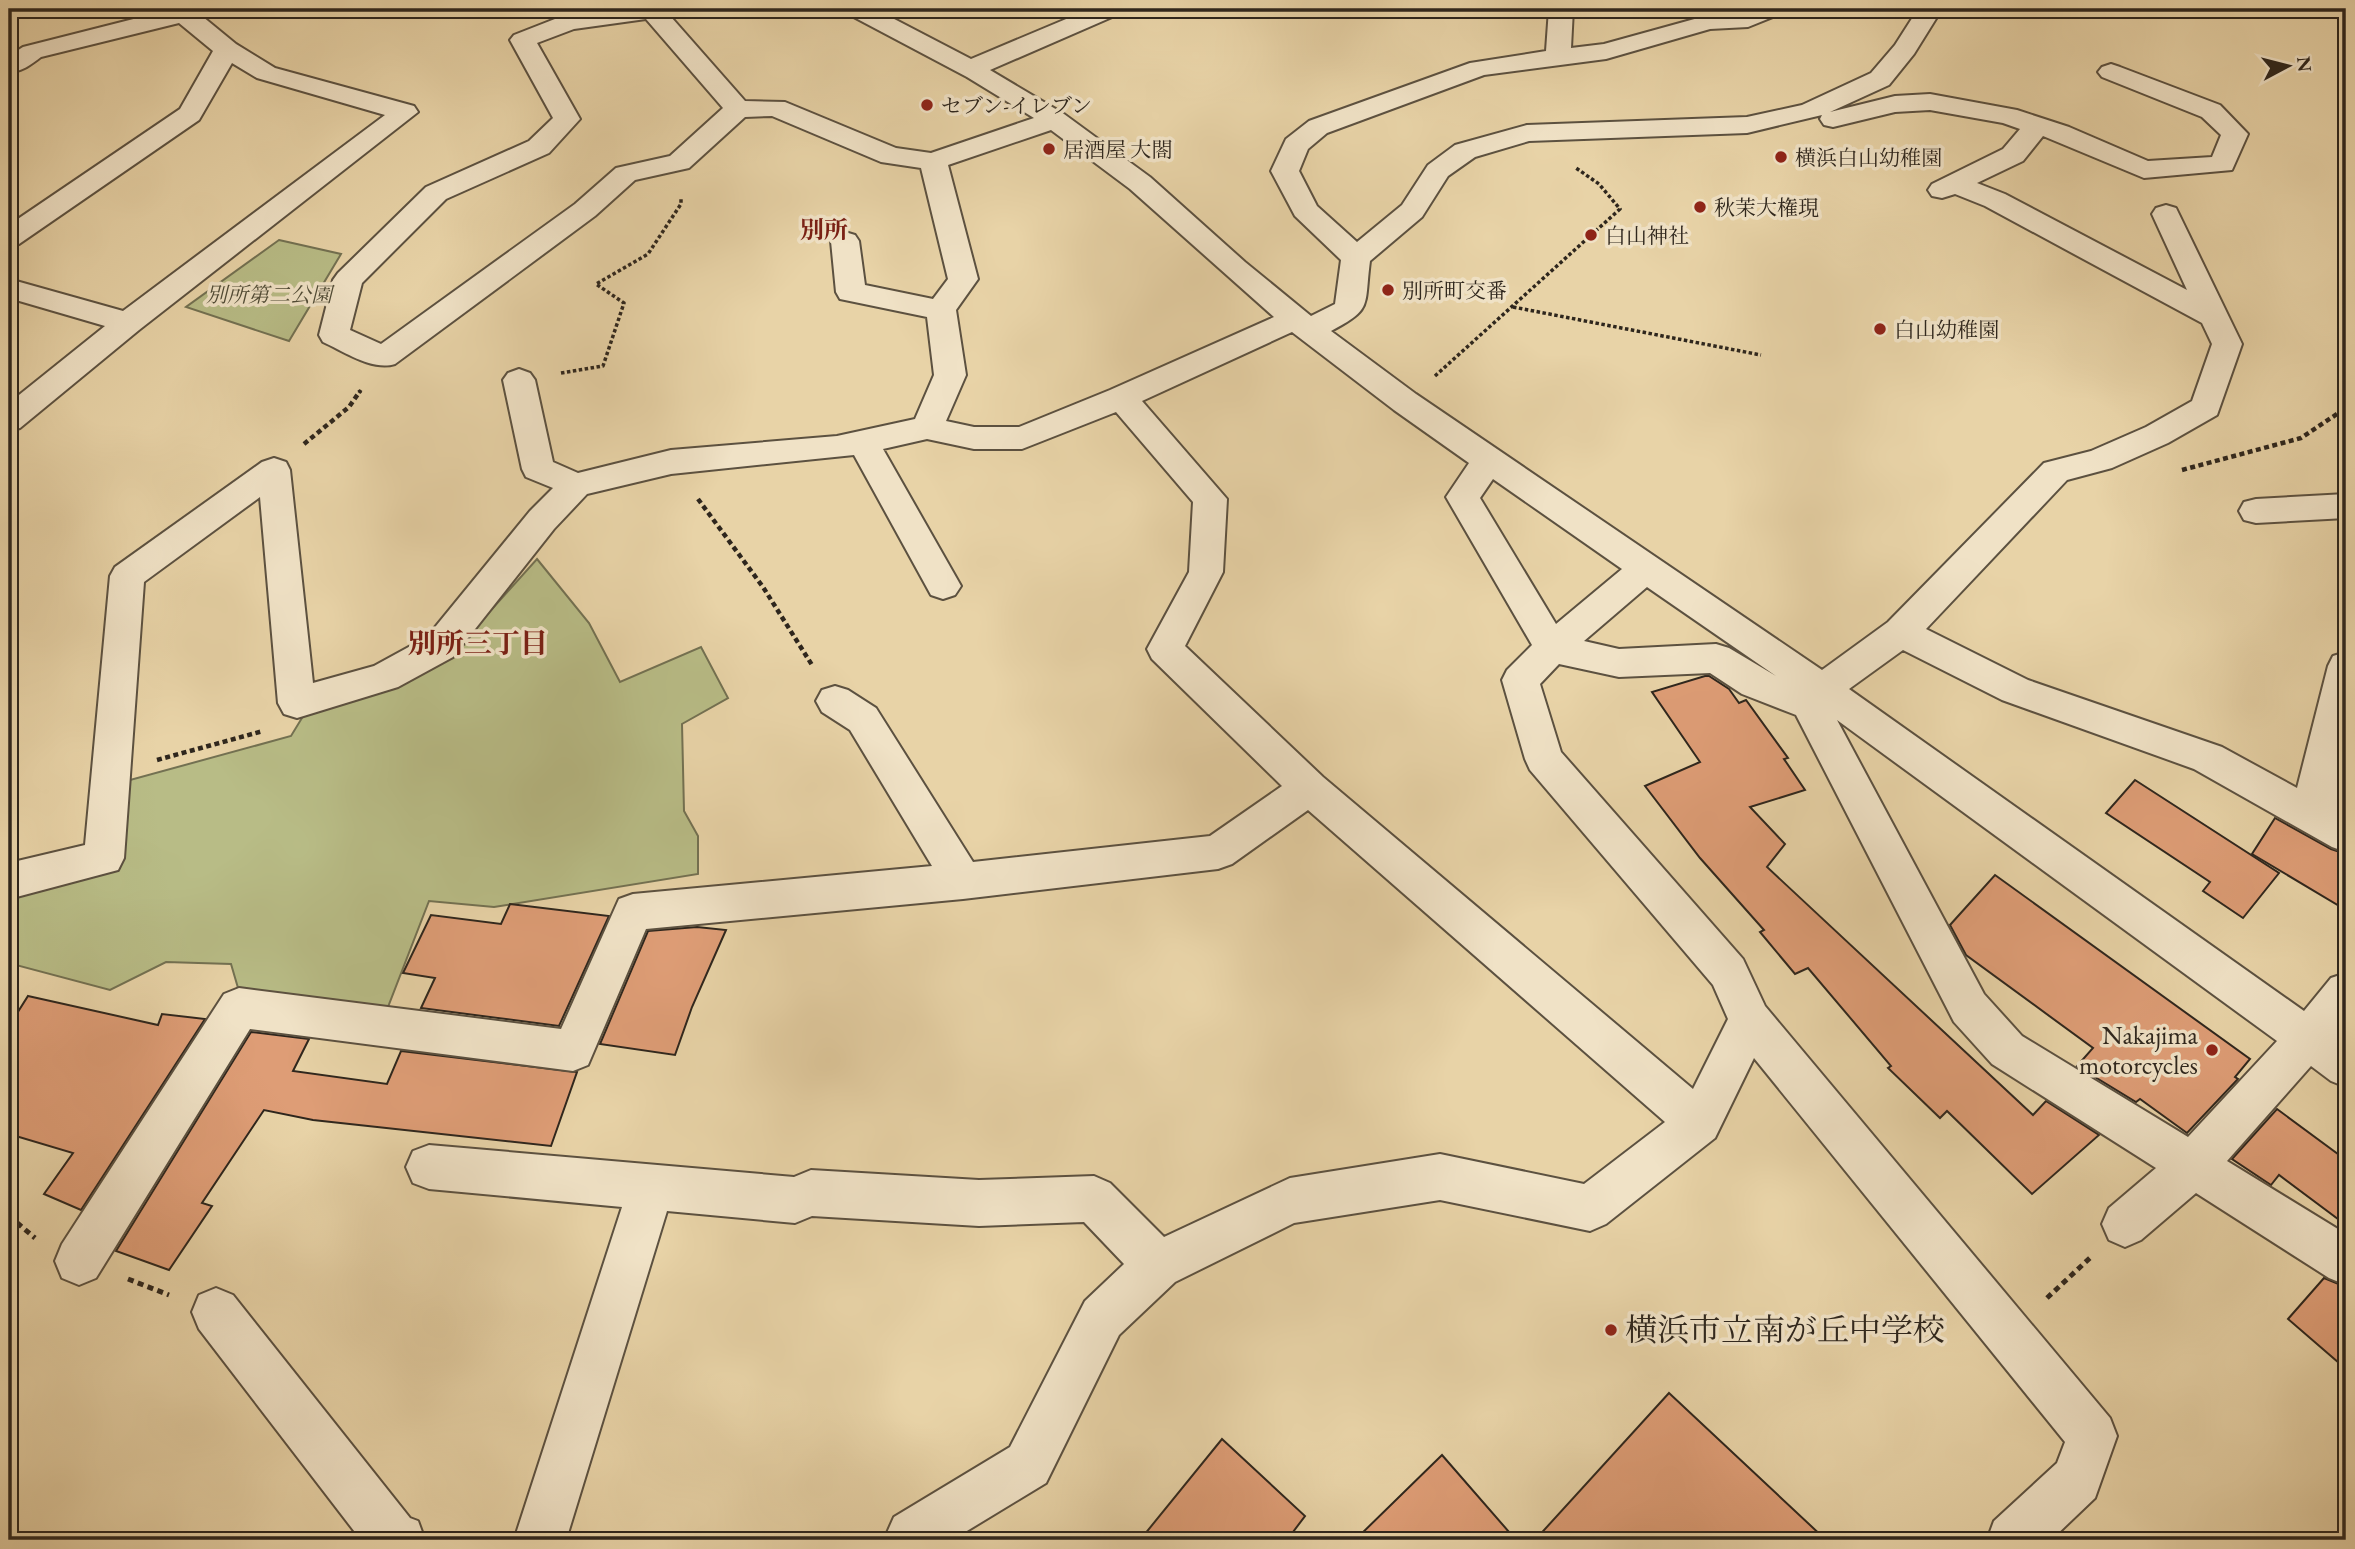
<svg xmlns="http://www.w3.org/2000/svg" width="2355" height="1549" viewBox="0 0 2355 1549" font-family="'EB Garamond','Noto Serif JP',serif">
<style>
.green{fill:#b8bc86;stroke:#737152;stroke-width:2}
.building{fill:#de9d76;stroke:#2e261d;stroke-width:2}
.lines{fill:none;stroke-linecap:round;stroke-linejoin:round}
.minor-casing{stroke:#5c5140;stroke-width:4}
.path-far2{stroke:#2e261d;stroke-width:3.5;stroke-dasharray:3.5 2.5;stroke-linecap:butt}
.path-far1{stroke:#2e261d;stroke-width:4.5;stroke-dasharray:5 3.5;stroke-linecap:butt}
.path{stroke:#2e261d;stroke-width:5;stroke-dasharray:6 4.5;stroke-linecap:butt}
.minor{fill:#f0e2c6;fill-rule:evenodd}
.poi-dot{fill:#8f2418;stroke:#f0e2c6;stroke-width:2.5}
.labels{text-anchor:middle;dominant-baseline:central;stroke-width:7;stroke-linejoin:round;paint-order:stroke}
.far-poi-label{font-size:21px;fill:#2e261d;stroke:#f0e2c6;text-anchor:start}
.far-park-label{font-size:21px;font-style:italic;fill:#504c37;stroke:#f0e2c6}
.far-quarter-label{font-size:24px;font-weight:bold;fill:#7a1f14;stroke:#f0e2c6}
.poi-label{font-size:26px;fill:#2e261d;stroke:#f0e2c6;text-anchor:end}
.neighbourhood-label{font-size:28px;font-weight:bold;fill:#7a1f14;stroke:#f0e2c6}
.near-poi-label{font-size:32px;fill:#2e261d;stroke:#f0e2c6;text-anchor:start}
</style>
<rect width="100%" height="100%" fill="#e8d3a7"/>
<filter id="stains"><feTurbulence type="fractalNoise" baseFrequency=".00286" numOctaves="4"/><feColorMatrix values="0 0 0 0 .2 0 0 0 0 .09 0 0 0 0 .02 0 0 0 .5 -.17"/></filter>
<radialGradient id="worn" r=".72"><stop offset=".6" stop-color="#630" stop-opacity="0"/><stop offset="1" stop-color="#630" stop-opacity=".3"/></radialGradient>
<g class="green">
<polygon points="279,240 341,254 289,341 186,307"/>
<polygon points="537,559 589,623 620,682 701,647 728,698 682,724 684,811 698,836 698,874 494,907 429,901 376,1038 248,1022 231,964 166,962 110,990 12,964 9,959 9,895 112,870 119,783 291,736 305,713 449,657"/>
</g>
<g class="building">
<polygon points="1705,676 1709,676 1729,689 1739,703 1746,700 1788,758 1784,759 1805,790 1750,807 1785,844 1767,867 2033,1115 2046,1101 2099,1135 2032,1194 1947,1111 1940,1118 1888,1068 1891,1066 1808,968 1795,974 1760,932 1764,930 1700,858 1645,786 1700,762 1652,692"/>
<polygon points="2135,780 2279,873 2243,918 2203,891 2210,882 2106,813"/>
<polygon points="2275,818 2331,849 2346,854 2346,910 2252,854"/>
<polygon points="1995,875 2250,1059 2235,1077 2238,1079 2187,1133 2140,1099 2136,1102 2077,1066 2093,1048 1966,955 1950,925"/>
<polygon points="510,904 609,916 559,1026 421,1008 435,978 403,973 431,915 501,924"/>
<polygon points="697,927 726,930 692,1007 675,1055 600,1044 648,931"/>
<polygon points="28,996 158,1025 162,1014 205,1019 81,1210 44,1194 73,1153 9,1134 9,1026"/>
<polygon points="251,1032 309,1039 293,1071 387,1084 401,1051 577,1072 551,1146 313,1120 264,1110 202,1203 212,1206 169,1270 116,1251"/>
<polygon points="2277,1109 2346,1160 2346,1225 2279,1175 2271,1185 2232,1159"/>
<polygon points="2324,1278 2346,1287 2346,1369 2288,1319"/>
<polygon points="1669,1393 1826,1540 1535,1540"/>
<polygon points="1222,1439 1305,1516 1287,1540 1140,1540"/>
<polygon points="1442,1455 1516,1540 1355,1540"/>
</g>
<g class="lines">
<defs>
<g id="minor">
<path d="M173 9H197V12L236 44 275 68 414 106 418 112 139 330 20 428 9 431V403L105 326 9 298V279L123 311 385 115 257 78 232 63 199 120 19 244 9 247V225L180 109 213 51 179 23 41 57C30 65 22 72 9 72V56L23 47Z"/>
<path d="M612 9H664L745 101 785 102 896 148 931 153 1034 118 967 77 848 14 845 9H875L971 59 1090 9H1122L1119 14 990 70 1064 114 1150 177 1245 262 1311 316 1335 304 1341 260 1295 216 1271 171 1286 139 1309 121 1470 63 1546 51 1549 9H1573L1571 48 1604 44 1709 15 1743 13 1752 9H1783L1780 14 1748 27 1710 29 1606 59 1484 75 1327 133 1308 149 1299 171 1317 206 1357 242 1402 205 1428 165 1455 145 1527 125 1747 117 1802 105 1871 73 1895 45 1918 9H1942L1914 54 1889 85 1830 112 1895 96 1930 94 2017 110 2069 127 2148 161 2212 157 2221 135 2202 117 2102 77 2098 72 2102 67 2111 64 2120 67 2220 105 2248 134 2232 170 2144 178 2043 136 2023 161 1977 183 2005 194 2187 290 2152 214 2156 208 2166 205 2176 208 2242 344 2217 415 2168 443 2112 468 2067 480 1926 629 2028 680 2222 747 2297 788 2328 666 2333 656 2346 652V743L2337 783 2346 788V852L2332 847 2194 769 2002 700 1903 650 1849 689 2304 1011 2331 978 2346 973V1024L2338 1035 2346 1041V1087L2331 1081 2311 1066 2227 1161 2346 1234V1285L2329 1278 2196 1193 2141 1240 2125 1247 2109 1240 2102 1224 2109 1208 2156 1168 1992 1064 1954 1022 1796 715 1742 694 1710 673 1619 677 1559 664 1540 684 1561 752 1743 959 1765 1006 2110 1418 2117 1436 2095 1498 2051 1540H1987L1994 1521 2057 1463 2065 1442 1754 1058 1715 1138 1606 1224 1590 1231 1440 1200 1294 1223 1175 1282 1119 1335 1046 1483 952 1540H888L886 1535 894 1517 1010 1447 1085 1301 1124 1264 1084 1222 979 1226 812 1216 795 1223 667 1211 566 1540H514L622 1207 429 1189 413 1183 406 1167 413 1151 429 1145 794 1177 811 1170 979 1180 1094 1176 1110 1183 1164 1237 1290 1178 1440 1154 1584 1184 1665 1122 1308 810 1232 864 1218 869 963 899 646 929 588 1065 573 1071 250 1029 96 1278 79 1285 62 1278 55 1261 62 1244 224 994 239 988 561 1029 619 899 633 894 932 866 850 730 822 712 816 701 822 690 835 686 848 690 876 708 973 862 1210 836 1282 786 1152 659 1147 649 1189 572 1193 502 1116 412 1022 449H974L927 439 883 449 961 586 955 595 943 599 931 595 854 455 671 474 587 494 554 529 453 657 398 687 297 718 284 714 278 703 260 497 144 582 124 858 118 870 9 899V863L85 845 110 576 115 567 262 462 274 458 286 462 290 470 313 683 374 666 427 637 530 511 553 488 526 477 522 469 503 380 508 373 519 369 530 373 535 380 553 462 578 473 671 450 837 436 915 419 934 375 927 317 840 299 836 292 831 241 835 235 845 232 855 235 859 241 865 285 933 299 948 279 921 168 881 162 772 116 745 117 689 168 635 180 595 216 395 364C372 371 345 352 323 342L319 335 333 280 338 273 426 187 529 141 553 118 510 40 514 35 560 17ZM646 19 723 108 670 156 616 168 575 204 381 344 350 330 362 283 446 199 549 153 580 119 537 43 574 29ZM1930 110 2003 123 2020 129 2003 149 1932 184 1928 190 1932 196 1942 198 1955 194 1985 206 2202 323 2212 344 2192 401 2146 427 2091 451 2044 463 1888 622 1822 670 1416 394 1331 331C1373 309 1364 307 1370 261L1422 217 1448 176 1475 157 1529 141 1747 133 1822 115 1820 119 1824 125 1833 127 1895 112ZM1051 130 1130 189 1274 317 1110 390 1019 427H974L946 421 966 375 956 310 978 279 948 165ZM1292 332 1394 410 1469 463 1446 497 1532 645 1507 670 1502 680 1525 759 1530 770 1713 985 1728 1019 1693 1089 1323 777 1185 646 1223 572 1227 499 1142 401ZM1493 479 1622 569 1556 624 1480 498ZM1647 587 1776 676 1729 648 1716 644 1619 649 1584 641ZM1837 720 2277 1041 2188 1137 2022 1036 1984 994Z"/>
<polygon points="2346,494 2346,518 2256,523 2244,520 2239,511 2244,502 2256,499"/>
<polygon points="216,1288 233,1295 410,1518 418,1521 425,1540 361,1540 199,1329 192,1312 199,1295"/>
</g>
</defs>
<use href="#minor" class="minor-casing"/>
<g class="path-far2">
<polyline points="1513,307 1761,355"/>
<polyline points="561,373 603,366 624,303 596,284 648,254 681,204 681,199"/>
<polyline points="1435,376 1620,209 1599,184 1576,168"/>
<polyline points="359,393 361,390"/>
</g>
<g class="path-far1">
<polyline points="304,444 349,407 360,391"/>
<polyline points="2182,470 2301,438 2346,408"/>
<polyline points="698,499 763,587 812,665"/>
<polyline points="157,760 263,731"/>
</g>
<g class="path">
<polyline points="9,1216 35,1238"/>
<polyline points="128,1279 169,1295"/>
<polyline points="2047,1298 2092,1256"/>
</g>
<use href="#minor" class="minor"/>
</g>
<g class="poi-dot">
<circle cx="927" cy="105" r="7"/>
<circle cx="1049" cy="149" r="7"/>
<circle cx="1781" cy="157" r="7"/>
<circle cx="1700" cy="207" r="7"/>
<circle cx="1591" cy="235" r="7"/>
<circle cx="1388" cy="290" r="7"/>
<circle cx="1880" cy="329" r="7"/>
<circle cx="2212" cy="1050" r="7"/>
<circle cx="1611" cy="1330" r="7"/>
</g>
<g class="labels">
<g class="far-poi-label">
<text x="941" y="105">セブン-イレブン</text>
<text x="1063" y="149">居酒屋 大閤</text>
<text x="1795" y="157">横浜白山幼稚園</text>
<text x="1714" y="207">秋茉大権現</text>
<text x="1605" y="235">白山神社</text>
<text x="1402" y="290">別所町交番</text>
<text x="1894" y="329">白山幼稚園</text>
</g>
<g class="far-park-label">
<text x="269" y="294">別所第二公園</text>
</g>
<g class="far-quarter-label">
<text x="824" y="229">別所</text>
</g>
<g class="poi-label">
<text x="2198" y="1035">Nakajima<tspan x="2198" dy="30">motorcycles</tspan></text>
</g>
<g class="neighbourhood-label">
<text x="478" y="643">別所三丁目</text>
</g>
<g class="near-poi-label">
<text x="1625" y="1330">横浜市立南が丘中学校</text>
</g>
</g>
<rect width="2355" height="1549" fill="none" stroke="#e8d3a7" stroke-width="35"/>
<rect x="10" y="10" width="2334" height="1528" fill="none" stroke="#2e261d" stroke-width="3.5"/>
<rect x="18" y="18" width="2320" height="1514" fill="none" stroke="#2e261d" stroke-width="2"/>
<g transform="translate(2288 66) rotate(83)" stroke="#f0e2c6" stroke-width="5" paint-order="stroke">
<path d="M0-5L12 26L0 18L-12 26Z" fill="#2e261d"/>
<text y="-10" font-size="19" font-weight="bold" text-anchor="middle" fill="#2e261d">N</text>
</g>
<rect width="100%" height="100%" filter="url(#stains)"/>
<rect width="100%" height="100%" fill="url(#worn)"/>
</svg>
